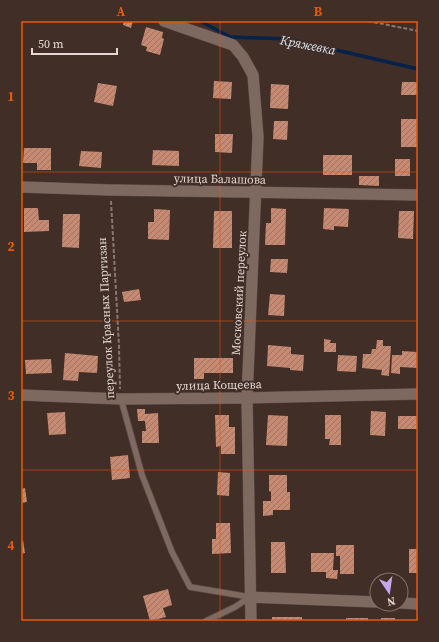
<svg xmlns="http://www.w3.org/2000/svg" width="439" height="642" viewBox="0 0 439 642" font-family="'Source Serif 4',serif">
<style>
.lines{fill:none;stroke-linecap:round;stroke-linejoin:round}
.stream{stroke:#04224a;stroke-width:3.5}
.building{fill:url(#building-hatch)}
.lane-casing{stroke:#5c4c47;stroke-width:7}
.street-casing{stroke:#5c4c47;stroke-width:12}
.path{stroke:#887872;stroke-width:2;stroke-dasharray:4 2;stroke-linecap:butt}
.lane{stroke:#7e6961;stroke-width:5.5}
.street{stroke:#7e6961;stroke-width:11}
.grid{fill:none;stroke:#e8590c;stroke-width:1;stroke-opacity:0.55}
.labels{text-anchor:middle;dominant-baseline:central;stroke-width:4;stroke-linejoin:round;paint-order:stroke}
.street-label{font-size:12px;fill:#e4d8d3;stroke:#412e27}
.water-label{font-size:13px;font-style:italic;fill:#dbe5f4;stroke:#412e27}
.neatline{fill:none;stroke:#e8590c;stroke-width:1.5}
.grid-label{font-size:13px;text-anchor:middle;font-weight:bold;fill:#e8590c}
</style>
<defs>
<pattern id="building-hatch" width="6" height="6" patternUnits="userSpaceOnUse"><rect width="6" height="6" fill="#c68972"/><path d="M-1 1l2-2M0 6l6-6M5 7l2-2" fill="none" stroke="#9f7363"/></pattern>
</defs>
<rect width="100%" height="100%" fill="#412e27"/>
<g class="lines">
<polyline class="stream" points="200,21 230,37 289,39 418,69"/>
</g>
<g class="building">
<polygon points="124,21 133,21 131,28 123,25"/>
<polygon points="146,27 163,32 162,38 164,39 160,55 146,51 147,47 141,45"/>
<polygon points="214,81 232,82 231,99 213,98"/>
<polygon points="402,82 418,82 418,95 401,95"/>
<polygon points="98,83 117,86 113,106 94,102"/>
<polygon points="271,84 289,85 288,109 270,108"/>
<rect x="401" y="119" width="17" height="28"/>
<polygon points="274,121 288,121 287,140 273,139"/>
<polygon points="215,134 233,134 232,153 215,152"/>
<polygon points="24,148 51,148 51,170 37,170 37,163 23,163"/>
<polygon points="153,150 179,151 179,166 152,165"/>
<polygon points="81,151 102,152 101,168 79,166"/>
<rect x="323" y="155" width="29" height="20"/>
<rect x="395" y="159" width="15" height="17"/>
<polygon points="359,176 379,176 379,186 359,185"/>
<polygon points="24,208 38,208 39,220 49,220 49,231 24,232"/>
<polygon points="271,208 286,209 285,245 265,245 266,223 271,223"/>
<polygon points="324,208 349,209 348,227 334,226 334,230 323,229"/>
<polygon points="154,209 170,210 169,240 148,239 148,222 154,222"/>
<polygon points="214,211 232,211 232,248 213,248"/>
<polygon points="399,211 414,211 413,239 398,238"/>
<polygon points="63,214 80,214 79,248 62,247"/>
<polygon points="271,259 288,259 287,273 270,272"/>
<polygon points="139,289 141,300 124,302 122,292"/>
<polygon points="270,294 285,295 284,316 268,315"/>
<polygon points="324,339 331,340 330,343 336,343 336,352 324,352"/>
<polygon points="377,340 383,340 383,346 391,346 389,376 381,375 382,370 362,368 363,354 371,354 372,349 376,349"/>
<polygon points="268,345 291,347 291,354 304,355 303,371 290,370 290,368 267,366"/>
<polygon points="402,351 418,352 418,368 400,367 400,374 391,373 392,355 402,355"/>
<polygon points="65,353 98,356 97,373 79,372 78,381 63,380"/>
<polygon points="338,355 357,356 356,372 337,371"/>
<polygon points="194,358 233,358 233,373 204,373 204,379 194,379"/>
<polygon points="51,359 52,373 26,374 25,360"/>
<polygon points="137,409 145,409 145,414 158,413 159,443 142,443 142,431 146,431 145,421 138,421"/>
<polygon points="371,411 386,412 385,436 370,435"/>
<polygon points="65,412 66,434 49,435 47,413"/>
<polygon points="215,415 229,415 229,427 235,427 235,454 221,454 221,446 216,447"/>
<polygon points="268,415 288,416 287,446 266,445"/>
<polygon points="325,415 341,415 341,445 329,445 330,439 325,439"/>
<rect x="398" y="416" width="20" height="13"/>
<polygon points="128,455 130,478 112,480 110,457"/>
<polygon points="218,472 230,473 229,496 217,495"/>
<polygon points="269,475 287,475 287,492 290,492 290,510 273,510 273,515 263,516 263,501 271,501 271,492 269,491"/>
<polygon points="25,488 27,502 21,503 21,489"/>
<polygon points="216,523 230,523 231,553 212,554 212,539 216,539"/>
<polygon points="23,540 25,553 21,554 21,541"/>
<polygon points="271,542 285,542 286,573 271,573"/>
<polygon points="336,545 354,545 354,574 340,574 340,556 336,556"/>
<rect x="409" y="549" width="9" height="24"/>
<polygon points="311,553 334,553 333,570 338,570 337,579 326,578 326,572 311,572"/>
<polygon points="168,589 172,605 163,608 166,617 150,621 143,596"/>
<rect x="272" y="617" width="30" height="4"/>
<rect x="346" y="618" width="22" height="3"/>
<rect x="381" y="618" width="14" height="3"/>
</g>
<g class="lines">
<defs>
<g id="lane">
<polyline points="121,399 142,475 172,552 190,587 250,597"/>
<polyline points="206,621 235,607 250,597"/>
</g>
<g id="street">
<polyline points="164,21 233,45 243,57 253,75 258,137 247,398 251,621"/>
<polyline points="21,187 110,190 418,195"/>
<polyline points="21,395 121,399 247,398 418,394"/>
<polyline points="250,597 377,602"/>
<polyline points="401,603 418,604"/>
</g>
</defs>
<use href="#lane" class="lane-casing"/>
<use href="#street" class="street-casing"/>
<g class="path">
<polyline points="368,21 418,31"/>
<polyline points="111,201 119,346 120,389"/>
</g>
<use href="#lane" class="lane"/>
<use href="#street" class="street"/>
</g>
<path class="grid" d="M220 21V621M21 172H418M21 321H418M21 470H418"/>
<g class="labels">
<g class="street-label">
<text transform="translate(220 179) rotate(1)">улица Балашова</text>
<text transform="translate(239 293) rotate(-87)">Московский переулок</text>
<text transform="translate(106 318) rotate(-93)">переулок Красных Партизан</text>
<text transform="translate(219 385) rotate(-1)">улица Кощеева</text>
</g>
<g class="water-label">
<text transform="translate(308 45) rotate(11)">Кряжевка</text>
</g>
</g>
<rect width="439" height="642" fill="none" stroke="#412e27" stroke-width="44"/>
<g transform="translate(389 592) rotate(167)"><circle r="19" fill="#412e27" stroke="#82726c"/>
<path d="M0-3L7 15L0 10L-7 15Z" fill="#c7a6ef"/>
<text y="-6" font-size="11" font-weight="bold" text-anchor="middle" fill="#e4d8d3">N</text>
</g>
<path d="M32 48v6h85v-6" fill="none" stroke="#e4d8d3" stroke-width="2"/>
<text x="38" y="48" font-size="12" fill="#e4d8d3" stroke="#412e27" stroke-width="3" paint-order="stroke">50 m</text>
<rect x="22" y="22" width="395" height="598" class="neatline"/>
<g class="grid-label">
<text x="121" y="16">A</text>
<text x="318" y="16">B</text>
<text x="11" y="101">1</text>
<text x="11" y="251">2</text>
<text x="11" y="400">3</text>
<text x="11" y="550">4</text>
</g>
</svg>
